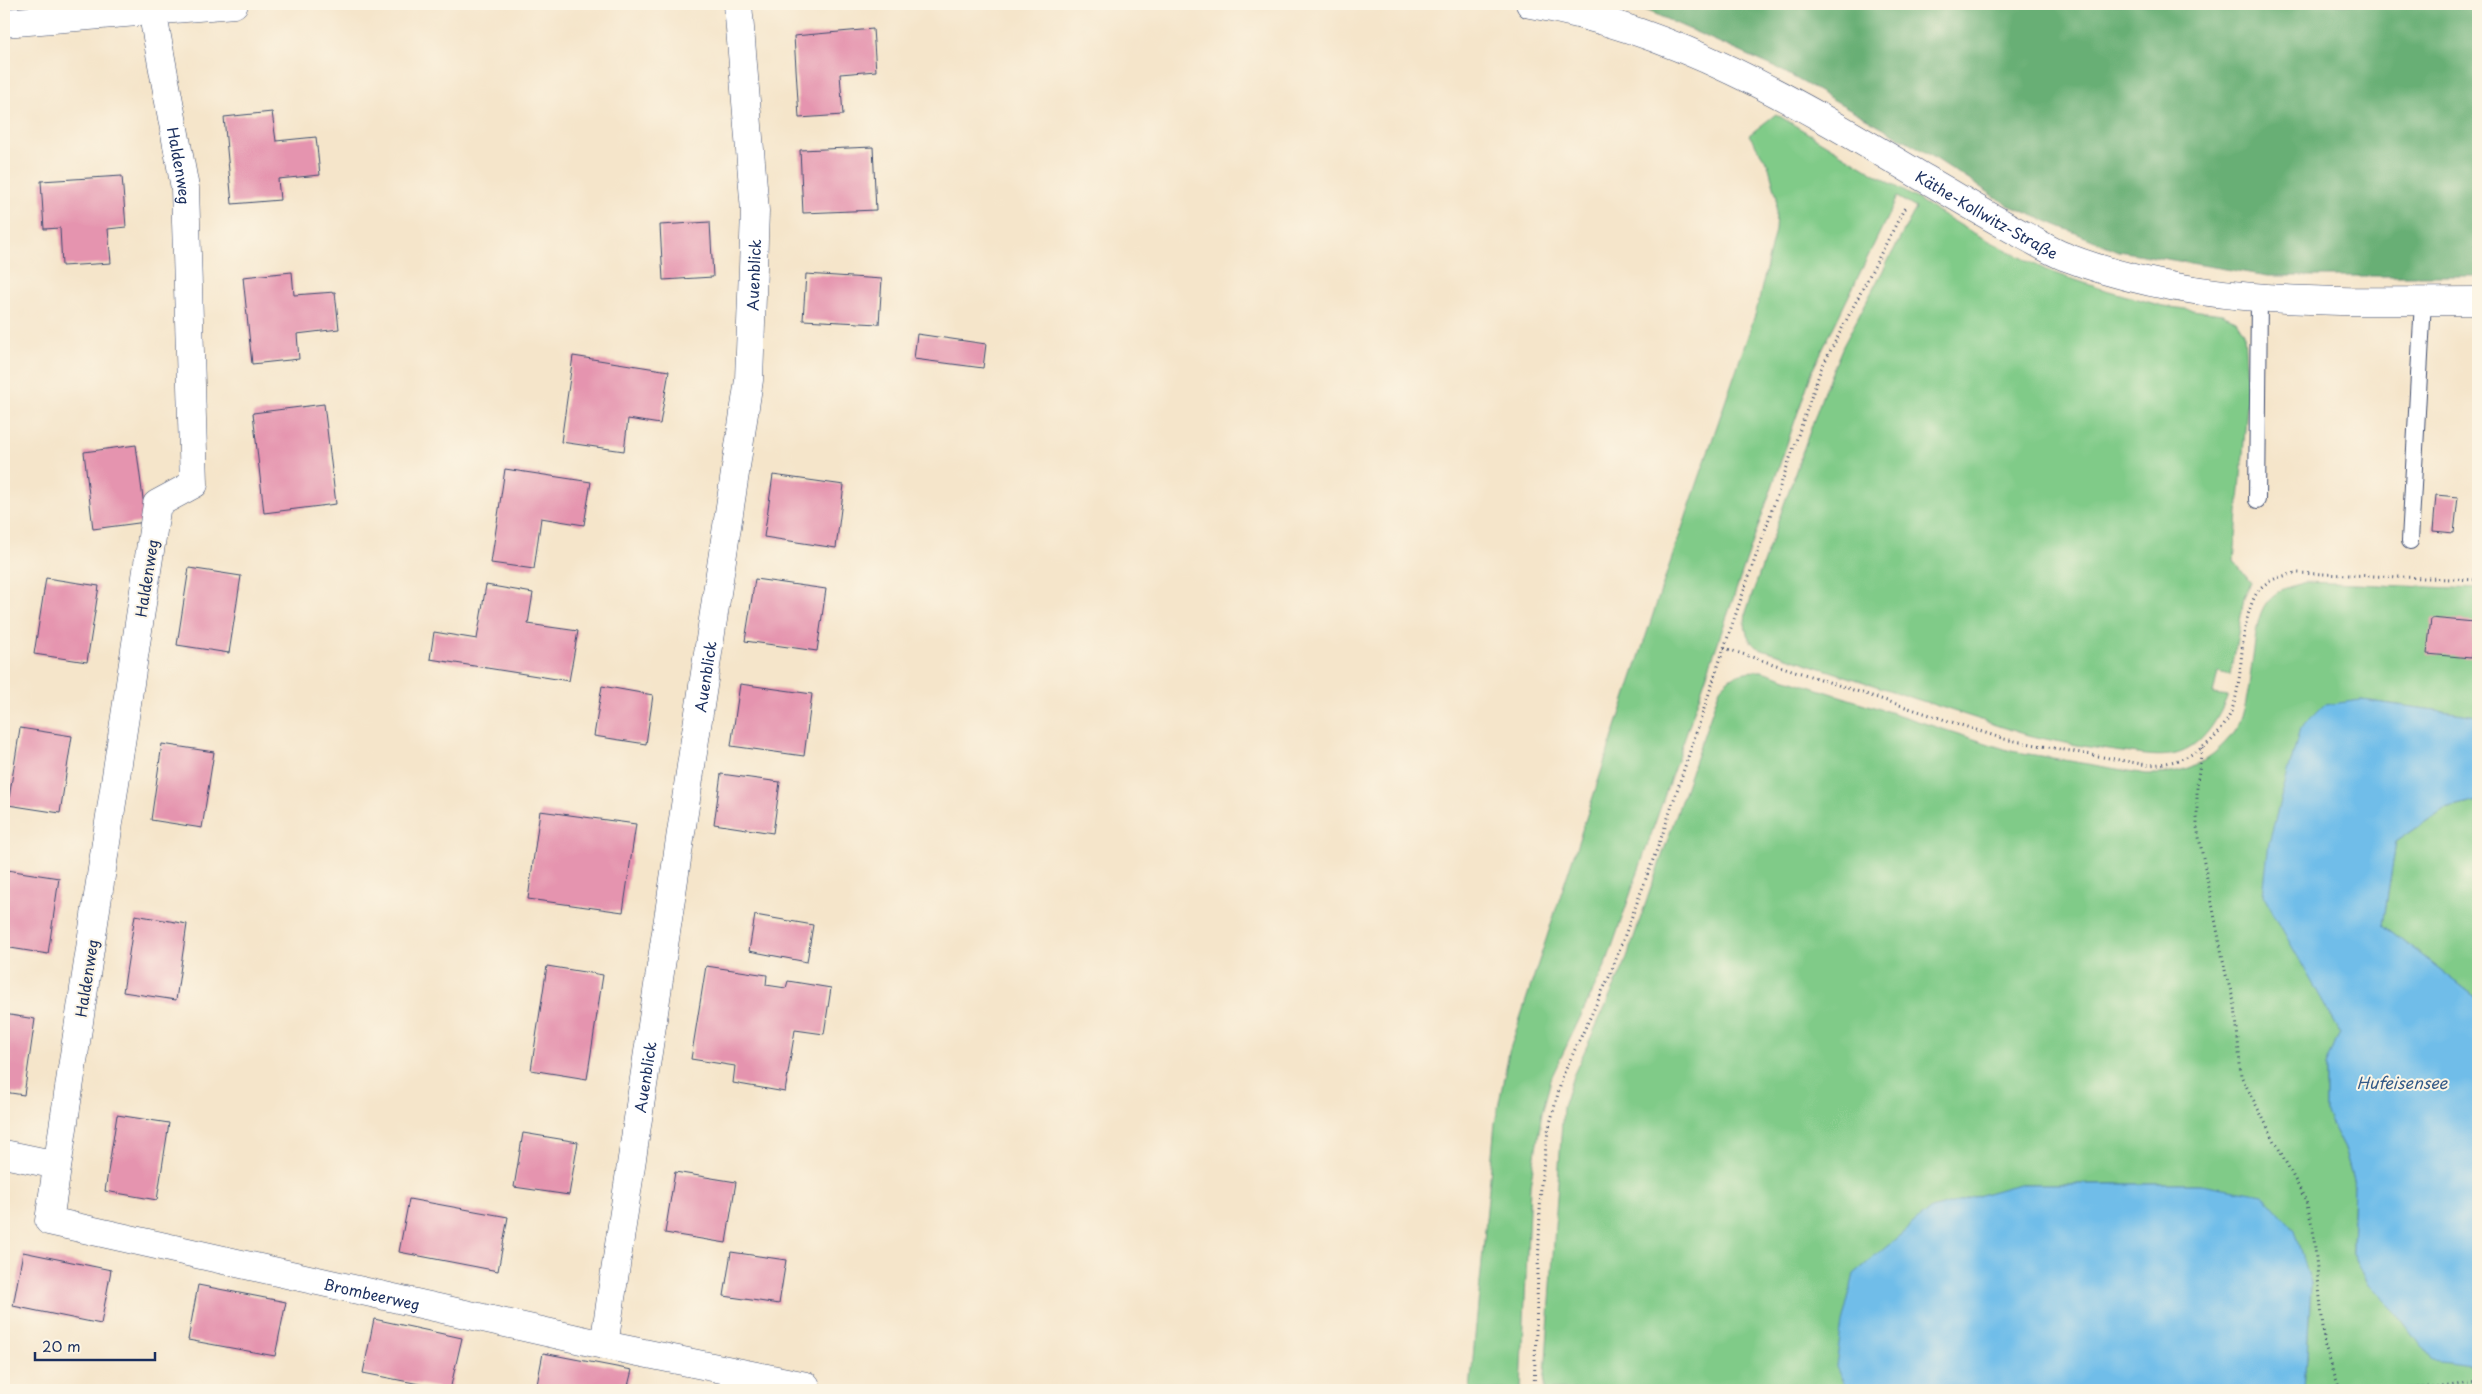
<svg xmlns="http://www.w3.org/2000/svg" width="2482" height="1394" viewBox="0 0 2482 1394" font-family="'Playpen Sans',sans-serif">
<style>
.green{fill:#80cb88;stroke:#4e7d73}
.forest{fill:#68af74;stroke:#426f69}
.water{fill:#6fbde9;stroke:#4576a4}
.building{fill:#e594af}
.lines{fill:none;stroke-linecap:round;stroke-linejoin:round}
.lane-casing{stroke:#3c4a6e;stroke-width:18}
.street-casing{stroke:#3c4a6e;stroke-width:29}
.secondary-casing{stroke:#3c4a6e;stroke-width:29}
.path{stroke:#3c4a6e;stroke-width:3;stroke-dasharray:1 4;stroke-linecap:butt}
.lane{stroke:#fff;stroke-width:16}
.street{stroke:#fff;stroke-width:28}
.secondary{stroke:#fff;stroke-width:28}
.labels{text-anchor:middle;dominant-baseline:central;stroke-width:4;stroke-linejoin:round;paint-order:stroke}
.street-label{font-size:15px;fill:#1b2f5e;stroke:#fcf5e5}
.water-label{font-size:16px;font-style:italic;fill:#345a88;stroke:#fcf5e5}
</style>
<rect width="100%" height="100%" fill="#fcf5e5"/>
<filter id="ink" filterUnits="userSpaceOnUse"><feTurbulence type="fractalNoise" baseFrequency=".02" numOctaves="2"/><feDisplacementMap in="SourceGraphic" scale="10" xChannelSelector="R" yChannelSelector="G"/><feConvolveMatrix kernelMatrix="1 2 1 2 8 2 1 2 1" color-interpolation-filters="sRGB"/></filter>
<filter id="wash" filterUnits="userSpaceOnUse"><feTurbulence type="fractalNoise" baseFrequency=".0096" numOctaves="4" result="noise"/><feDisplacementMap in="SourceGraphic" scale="20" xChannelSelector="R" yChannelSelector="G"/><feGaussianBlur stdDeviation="1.12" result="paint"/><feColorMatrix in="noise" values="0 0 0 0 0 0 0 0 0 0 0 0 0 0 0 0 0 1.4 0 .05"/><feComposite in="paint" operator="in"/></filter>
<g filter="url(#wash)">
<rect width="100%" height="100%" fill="#f5e5ca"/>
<g class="green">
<path d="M1776 114 1970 231 2046 270 2102 289 2163 306 2222 314 2236 320 2244 333 2248 394 2234 561 2251 583 2244 598 2231 675 2218 672 2213 694 2228 696C2218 719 2203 747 2176 754 2159 758 2139 754 2123 752 2088 747 2054 742 2021 733L1756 647C1745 636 1744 627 1746 612L1824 391 1843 346 1916 208 1897 197 1813 369 1606 964 1552 1076 1542 1113 1530 1186 1521 1390H1470L1495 1123 1509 1052 1666 575 1756 312 1775 230 1777 197 1768 164 1749 135Z"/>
<path d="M2306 582 2478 589V716L2361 700 2332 1015 2340 1033 2326 1066V1114L2345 1151 2354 1183 2352 1251 2369 1285 2395 1311 2471 1365 2478 1357V1390H2305L2311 1284 2201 1184H2020L1836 1365 1847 1390H1544L1563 1107 1573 1076 1624 966 1720 688C1733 673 1743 671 1762 671L2011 751 2146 774C2160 774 2174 774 2188 769 2207 762 2232 740 2240 721 2249 700 2250 672 2254 650 2256 634 2257 615 2267 602 2277 589 2291 586 2306 582Z"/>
<polygon points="2478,801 2478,999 2383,925 2396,842 2444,809"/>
</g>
<polygon class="forest" points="1616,4 2478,4 2478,276 2267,276 2119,251 2008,205 1919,148 1779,69 1648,11"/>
<g class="water">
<polygon points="2361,700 2478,716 2478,801 2444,809 2396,842 2383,925 2478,999 2478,1357 2471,1365 2432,1360 2395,1311 2369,1285 2352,1251 2354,1183 2345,1151 2326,1114 2326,1066 2340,1032 2263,895 2269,842 2300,729 2324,705"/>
<polygon points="2019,1184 2201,1184 2264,1195 2295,1230 2311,1284 2305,1390 1847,1390 1836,1366 1842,1323 1854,1274 1931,1209"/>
</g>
<g id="blocks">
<g class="building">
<polygon points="873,29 876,71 840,74 843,115 799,118 794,36"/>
<polygon points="272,112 276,141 316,137 320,175 278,179 280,200 232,204 224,117"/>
<polygon points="873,147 876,210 803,213 800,150"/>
<polygon points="122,176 126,227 108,229 111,263 62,266 60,228 44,229 41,181"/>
<polygon points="710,222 713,277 663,280 660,225"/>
<polygon points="292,272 294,295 335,292 339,329 297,334 299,359 252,364 243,277"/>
<polygon points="806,274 882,279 879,324 803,320"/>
<polygon points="917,334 986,344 983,368 914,359"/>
<polygon points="573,356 669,371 660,424 628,419 624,451 561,442"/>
<polygon points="324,404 336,504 264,513 253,413"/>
<polygon points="136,445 146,522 93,529 84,452"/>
<polygon points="505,469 591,482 584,525 541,518 534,569 491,563"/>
<polygon points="773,475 844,485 836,548 764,537"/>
<polygon points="2436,495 2458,497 2454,533 2433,531"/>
<polygon points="189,568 241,576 229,653 177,645"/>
<polygon points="46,578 99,586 87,662 34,654"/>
<polygon points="755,579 826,589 817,651 745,641"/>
<polygon points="486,585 533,593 528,624 578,631 569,681 430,659 434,632 477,639"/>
<polygon points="2431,618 2474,622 2471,658 2427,654"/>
<polygon points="740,684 812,694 804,756 731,746"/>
<polygon points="602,686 653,695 646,744 594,736"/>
<polygon points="20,728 72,736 60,813 8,805"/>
<polygon points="162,744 214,752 202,828 151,820"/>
<polygon points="721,774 780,782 773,833 714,824"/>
<polygon points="540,811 636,824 623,912 528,899"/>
<polygon points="7,870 59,878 48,954 4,947 4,893"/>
<polygon points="135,915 187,924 176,1000 123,992"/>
<polygon points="755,915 813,925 807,962 749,951"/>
<polygon points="547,966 603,975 587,1079 531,1070"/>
<polygon points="706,966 767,975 766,985 786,988 788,981 831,988 824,1034 795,1030 785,1092 733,1083 735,1066 691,1059"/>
<polygon points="4,1014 35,1019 24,1095 4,1092"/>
<polygon points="117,1115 169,1123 157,1200 105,1191"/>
<polygon points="523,1133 578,1142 569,1195 514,1187"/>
<polygon points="675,1172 736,1182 726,1243 665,1233"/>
<polygon points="409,1199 508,1217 498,1271 399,1252"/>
<polygon points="23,1252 111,1270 101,1324 13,1306"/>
<polygon points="731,1252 786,1260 779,1304 724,1296"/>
<polygon points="198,1285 286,1302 275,1356 188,1340"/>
<polygon points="374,1319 462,1338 450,1390 363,1373"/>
<polygon points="543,1353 632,1370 627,1390 536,1390"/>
</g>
</g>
</g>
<g filter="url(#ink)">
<use href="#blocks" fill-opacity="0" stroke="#3c4a6e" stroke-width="1"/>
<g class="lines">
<defs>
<g id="lane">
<polyline points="2257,500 2259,298"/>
<polyline points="2410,541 2423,301"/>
</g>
<g id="street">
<path id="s1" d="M155 4 152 10 185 188 194 484 157 504 49 1221 604 1345 806 1386"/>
<polyline points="4,1154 57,1165"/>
<path id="s2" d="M604 1345 749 380 755 211 738 4"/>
</g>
<g id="secondary">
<path id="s3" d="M1530 4C1673 28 1797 102 1919 175 1954 195 1989 217 2025 236 2038 243 2052 252 2066 257 2198 308 2339 301 2478 301"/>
<polyline points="4,23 234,4"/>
</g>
</defs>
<use href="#lane" class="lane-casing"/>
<use href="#street" class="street-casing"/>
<use href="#secondary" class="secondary-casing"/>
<g class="path">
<path d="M1724 648 2004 739 2147 765C2171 764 2188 759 2207 744 2254 707 2231 645 2255 596 2263 580 2281 576 2297 573L2478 580"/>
<polyline points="2202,748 2197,785 2197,827 2226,975 2235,1005 2241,1076 2306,1201 2313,1229 2325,1347 2340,1390"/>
<polyline points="1534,1390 1541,1183 1548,1131 1563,1075 1610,975 1663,833 1724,648 1821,369 1905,207"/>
<polyline points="2383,1390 2388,1388 2434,1388 2478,1382"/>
</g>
<use href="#lane" class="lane"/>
<use href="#street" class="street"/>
<use href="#secondary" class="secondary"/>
</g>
</g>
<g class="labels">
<g class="street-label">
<text stroke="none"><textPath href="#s1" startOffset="165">Haldenweg</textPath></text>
<text stroke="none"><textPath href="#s3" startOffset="506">Käthe-Kollwitz-Straße</textPath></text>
<text stroke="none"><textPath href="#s2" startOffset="1081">Auenblick</textPath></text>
<text transform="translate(146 578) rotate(-81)">Haldenweg</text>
<text stroke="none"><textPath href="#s2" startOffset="676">Auenblick</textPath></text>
<text transform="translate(86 978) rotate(-81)">Haldenweg</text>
<text stroke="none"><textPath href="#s2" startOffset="271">Auenblick</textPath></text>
<text stroke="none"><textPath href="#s1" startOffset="1582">Brombeerweg</textPath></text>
</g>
<g class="water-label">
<text x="2402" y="1082">Hufeisensee</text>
</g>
</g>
<rect width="2482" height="1394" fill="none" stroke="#fcf5e5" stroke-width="20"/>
<path d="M35 1352v8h120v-8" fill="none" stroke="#1b2f5e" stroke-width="2.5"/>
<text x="42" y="1352" font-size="15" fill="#1b2f5e" stroke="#fcf5e5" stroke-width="4" paint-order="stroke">20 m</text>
</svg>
